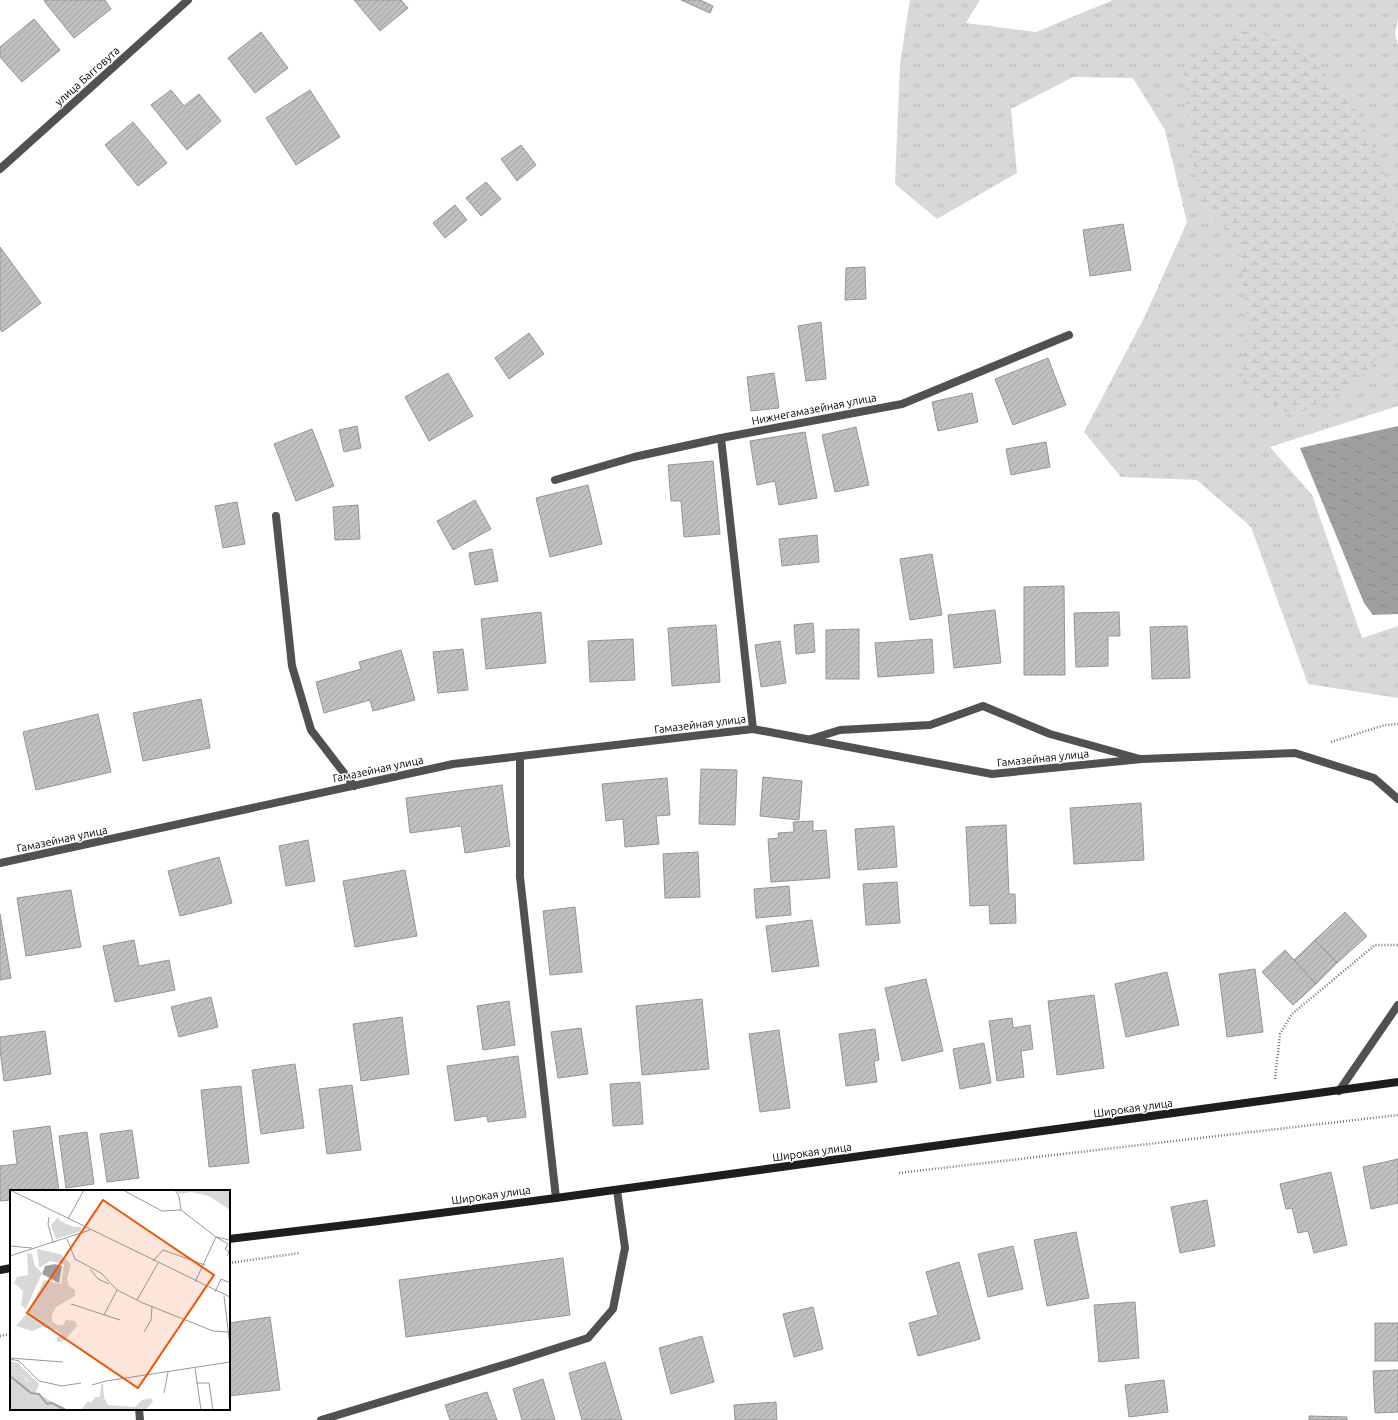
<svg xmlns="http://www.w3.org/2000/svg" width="1398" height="1420" viewBox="0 0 1398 1420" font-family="Ubuntu,sans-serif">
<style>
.grass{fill:url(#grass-tufts)}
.wetland{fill:url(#wetland-marsh)}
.water{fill:url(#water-ripples)}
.building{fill:url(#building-hatch);stroke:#959595}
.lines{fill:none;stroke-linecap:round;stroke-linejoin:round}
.path{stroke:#737373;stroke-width:2.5;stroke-dasharray:1 2;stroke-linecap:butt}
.lane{stroke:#515151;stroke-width:8}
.street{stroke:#515151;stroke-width:8}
.secondary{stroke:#1e1e1e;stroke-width:8}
.labels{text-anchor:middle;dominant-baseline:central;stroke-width:3;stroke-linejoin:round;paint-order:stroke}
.street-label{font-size:11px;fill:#000;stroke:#fff}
.inset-river{fill:none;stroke:#9f9f9f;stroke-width:2}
.inset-road{fill:none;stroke:#999;stroke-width:1}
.view{fill:#e8590c;fill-opacity:0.15;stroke:#e8590c;stroke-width:2}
.inset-edge{fill:none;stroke:#000;stroke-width:2}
</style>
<defs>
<pattern id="grass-tufts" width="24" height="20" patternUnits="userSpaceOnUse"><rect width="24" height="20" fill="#d8d8d8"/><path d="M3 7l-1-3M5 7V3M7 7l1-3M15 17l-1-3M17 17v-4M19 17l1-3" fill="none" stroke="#b8b8b8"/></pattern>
<pattern id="wetland-marsh" width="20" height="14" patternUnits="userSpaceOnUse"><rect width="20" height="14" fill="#d8d8d8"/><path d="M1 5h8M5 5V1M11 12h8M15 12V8" fill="none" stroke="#b8b8b8"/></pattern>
<pattern id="water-ripples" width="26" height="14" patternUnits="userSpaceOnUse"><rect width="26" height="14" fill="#9f9f9f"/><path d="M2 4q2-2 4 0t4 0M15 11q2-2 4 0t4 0" fill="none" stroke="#878787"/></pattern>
<pattern id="building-hatch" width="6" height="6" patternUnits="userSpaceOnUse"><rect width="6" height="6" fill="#c0c0c0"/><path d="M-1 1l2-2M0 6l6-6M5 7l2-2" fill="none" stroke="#a3a3a3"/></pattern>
</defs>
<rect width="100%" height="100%" fill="#fff"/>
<polygon class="grass" points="910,0 980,0 966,23 1036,32 1113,0 1398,0 1398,18 1395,34 1398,46 1398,406 1270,447 1312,495 1362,638 1398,626 1398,698 1308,684 1251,527 1197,480 1121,477 1084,432 1145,316 1187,222 1165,130 1133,78 1073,77 1011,109 1017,173 937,219 895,184 900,64"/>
<polygon class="wetland" points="1251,28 1310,56 1356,110 1384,172 1398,242 1398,297 1390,342 1355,385 1293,416 1241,383 1248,320 1238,243 1201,205 1188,131 1184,71 1212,44"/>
<polygon class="water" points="1398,426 1398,614 1373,615 1364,603 1300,448"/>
<g class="building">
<polygon points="46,0 105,0 111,9 74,38 44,1"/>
<polygon points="354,0 401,0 408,8 380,31"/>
<polygon points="681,0 700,0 713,6 710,13"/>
<polygon points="34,19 60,50 22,82 0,57 0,47"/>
<polygon points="261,32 288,68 255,93 228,58"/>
<polygon points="171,90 184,106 199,94 221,121 187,150 151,105"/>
<polygon points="310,90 340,137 296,165 266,118"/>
<polygon points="133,122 167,163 138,186 105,145"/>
<polygon points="521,145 536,165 517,181 501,159"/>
<polygon points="486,182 501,199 481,216 466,198"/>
<polygon points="455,205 467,220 445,238 433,223"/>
<polygon points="1123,224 1131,270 1090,276 1083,230"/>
<polygon points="0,247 41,303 2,332 0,329"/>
<polygon points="865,267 866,299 845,300 846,268"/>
<polygon points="821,322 826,379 806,381 798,326"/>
<polygon points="529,333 544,354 509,379 495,358"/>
<polygon points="1048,358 1066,405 1013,425 995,379"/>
<polygon points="448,373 473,416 429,441 405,397"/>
<polygon points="774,373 779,408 751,411 747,377"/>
<polygon points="972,393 978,422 938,431 932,402"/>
<polygon points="357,426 361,448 344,452 339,430"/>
<polygon points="856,427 869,485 835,492 822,435"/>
<polygon points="312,429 334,486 296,501 274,444"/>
<polygon points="805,432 817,498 779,505 775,481 757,485 750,441"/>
<polygon points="1046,442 1050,467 1011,475 1006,449"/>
<polygon points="713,461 720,534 684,537 681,501 671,501 668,465"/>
<polygon points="588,485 602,544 550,557 536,498"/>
<polygon points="475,500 491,529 453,550 437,521"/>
<polygon points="237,502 245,544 223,548 215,506"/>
<polygon points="358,505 360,539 335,540 333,507"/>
<polygon points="817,535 819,562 782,566 779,539"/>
<polygon points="492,549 498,581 475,585 469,553"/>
<polygon points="932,554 942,615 910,620 900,559"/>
<polygon points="1064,586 1065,675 1024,675 1024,587"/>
<polygon points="995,610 1001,663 954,668 948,615"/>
<polygon points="541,612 546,663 486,669 481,619"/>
<polygon points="1119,612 1120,636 1108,636 1108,666 1076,667 1074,613"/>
<polygon points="813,623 815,652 796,654 794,625"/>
<polygon points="716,625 720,682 672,686 668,628"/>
<polygon points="1187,626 1190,678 1152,679 1150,627"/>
<polygon points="859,629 859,679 826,679 826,630"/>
<polygon points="633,639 635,680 590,682 588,641"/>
<polygon points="932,639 934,673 878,677 875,643"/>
<polygon points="780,641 786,683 761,687 755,645"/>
<polygon points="463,649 468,690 438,693 433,652"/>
<polygon points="401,650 415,700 373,711 370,700 324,713 316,682 361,669 359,662"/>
<polygon points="201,699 210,748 143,761 133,713"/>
<polygon points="98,714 111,772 36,790 23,732"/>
<polygon points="701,769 737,770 735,825 699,824"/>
<polygon points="763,777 802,781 799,820 760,816"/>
<polygon points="667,778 670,815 656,816 659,844 625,847 623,819 606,821 602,784"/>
<polygon points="502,785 510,846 465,853 461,826 410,833 406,798"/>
<polygon points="1141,803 1144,860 1074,864 1070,808"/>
<polygon points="813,821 813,831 826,830 830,878 771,882 768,839 779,838 778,833 794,832 793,822"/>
<polygon points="1006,825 1009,894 1015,894 1016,923 990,924 989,905 970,906 966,827"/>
<polygon points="894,826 897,867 858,870 855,829"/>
<polygon points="308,840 315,881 286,886 279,846"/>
<polygon points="698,852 700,897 665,898 663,854"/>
<polygon points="219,857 232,903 180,916 168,871"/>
<polygon points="405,870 417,936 355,947 343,881"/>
<polygon points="897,882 900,923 866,925 863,884"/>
<polygon points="789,886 791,915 756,918 754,889"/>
<polygon points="71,890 81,947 26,956 17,898"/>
<polygon points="575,907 582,972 550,975 543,911"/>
<polygon points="1345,912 1367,936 1337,963 1315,940"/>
<polygon points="0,914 11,978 0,980"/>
<polygon points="812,920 819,966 772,972 766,926"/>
<polygon points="134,940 139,966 169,960 175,990 115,1002 103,946"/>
<polygon points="1315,940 1337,963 1316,984 1294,960"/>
<polygon points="1285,950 1316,984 1293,1005 1262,972"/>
<polygon points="1255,969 1263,1032 1227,1037 1219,974"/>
<polygon points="1167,972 1179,1025 1126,1037 1115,984"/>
<polygon points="926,979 943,1051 902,1061 885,988"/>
<polygon points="1094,995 1104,1068 1057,1075 1048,1001"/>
<polygon points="211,997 218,1027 179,1037 171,1007"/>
<polygon points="702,999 709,1069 642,1075 636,1006"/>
<polygon points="509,1001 515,1045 483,1050 477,1006"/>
<polygon points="402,1017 409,1074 361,1081 353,1024"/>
<polygon points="1012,1018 1013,1028 1030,1025 1033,1049 1021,1051 1024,1077 997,1081 989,1021"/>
<polygon points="581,1028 588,1074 558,1078 551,1032"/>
<polygon points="875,1029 879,1060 874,1061 877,1082 846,1086 839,1034"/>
<polygon points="779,1030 790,1108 760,1112 749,1034"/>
<polygon points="45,1031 51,1074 4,1081 0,1050 0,1037"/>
<polygon points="984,1043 991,1083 960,1089 953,1049"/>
<polygon points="518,1056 526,1117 488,1122 487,1116 455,1121 447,1066"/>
<polygon points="295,1064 304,1128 261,1134 252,1070"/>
<polygon points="640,1082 643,1124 613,1126 610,1084"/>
<polygon points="352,1085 361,1150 327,1154 319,1089"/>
<polygon points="241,1086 249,1163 209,1167 201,1090"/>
<polygon points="50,1126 59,1191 11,1191 11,1200 0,1201 0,1166 17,1164 13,1131"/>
<polygon points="132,1130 139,1178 107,1182 100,1134"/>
<polygon points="87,1132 94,1184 66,1188 59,1136"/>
<polygon points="1398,1159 1398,1203 1371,1209 1363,1167"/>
<polygon points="1331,1172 1347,1245 1314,1253 1308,1231 1298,1233 1292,1208 1286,1209 1280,1184"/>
<polygon points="1207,1200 1215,1246 1180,1253 1171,1207"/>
<polygon points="1076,1232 1089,1298 1047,1306 1034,1240"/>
<polygon points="1013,1246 1023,1289 988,1297 978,1254"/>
<polygon points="563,1258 570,1315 406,1337 399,1280"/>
<polygon points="959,1262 980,1339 918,1356 909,1323 938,1315 926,1272"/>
<polygon points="1135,1302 1139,1358 1099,1362 1094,1305"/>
<polygon points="813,1307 823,1349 794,1357 783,1314"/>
<polygon points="270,1317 280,1390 229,1396 229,1323"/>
<rect x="1375" y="1323" width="23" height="38"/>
<polygon points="702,1336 714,1382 671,1394 659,1348"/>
<polygon points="605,1362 622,1420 582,1420 569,1373"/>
<polygon points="1398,1370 1398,1412 1375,1413 1373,1371"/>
<polygon points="543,1379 555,1420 522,1420 513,1389"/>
<polygon points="1164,1380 1168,1412 1129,1417 1125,1385"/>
<polygon points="487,1392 497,1420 450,1420 445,1405"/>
<polygon points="776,1402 777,1420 735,1420 734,1405"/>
<polygon points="1309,1416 1347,1417 1347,1420 1309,1420"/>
</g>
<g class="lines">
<g class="path">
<polyline points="1331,742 1385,725 1398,724"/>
<polyline points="1275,1079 1280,1034 1292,1014 1375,945 1398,945"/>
<polyline points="899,1173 1398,1115"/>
<polyline points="229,1263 300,1253"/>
<polyline points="0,1336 11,1334"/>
</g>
<g class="lane">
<polyline points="276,516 292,666 311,730 354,786"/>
<polyline points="811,739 840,730 930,725 983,706 1050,734 1140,759"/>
<polyline points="520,757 520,877 556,1198"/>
<polyline points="321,1420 513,1362 588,1338 613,1309 625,1248 617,1190"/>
</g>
<g class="street">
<polyline points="0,169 188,0"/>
<polyline points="721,438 753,729"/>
<polyline points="555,480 634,457 721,438 902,404 1069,335"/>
<polyline points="0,863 453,764 753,729 992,774 1142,759 1295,753 1374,778 1398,799"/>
<polyline points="1339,1091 1398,1005"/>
<polyline points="139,1409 140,1420"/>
</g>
<g class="secondary">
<polyline points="229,1239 371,1222 556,1198 1398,1082"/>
<polyline points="0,1270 11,1268"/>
</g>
</g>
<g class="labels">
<g class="street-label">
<text transform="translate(87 76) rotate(-42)">улица Багговута</text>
<text transform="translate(814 409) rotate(-11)">Нижнегамазейная улица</text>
<text transform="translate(700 724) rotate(-7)">Гамазейная улица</text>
<text transform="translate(1043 758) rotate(-6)">Гамазейная улица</text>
<text transform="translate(378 769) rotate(-12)">Гамазейная улица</text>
<text transform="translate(62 839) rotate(-12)">Гамазейная улица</text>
<text transform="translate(1133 1108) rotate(-8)">Широкая улица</text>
<text transform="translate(812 1152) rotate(-8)">Широкая улица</text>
<text transform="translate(491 1195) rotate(-8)">Широкая улица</text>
</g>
</g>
<g transform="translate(10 1190)">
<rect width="220" height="220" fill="#fff"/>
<path d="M27 59 50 64 61 74 57 89 59 96 65 100V106L46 117 42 125V131L47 135H53L56 130 65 131 67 136 54 151 47 152V147L52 145 47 140 32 137 22 141 6 136 19 121 34 90 51 94 54 74 40 71 29 78ZM13 185 25 204 32 206 36 216 43 220H0V186Z" fill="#d8d8d8"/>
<path d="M166 0H220V20L199 6 181 2 169 4ZM48 27 50 31 64 37H71V41L46 49 41 35ZM17 63 22 64 25 76 32 83 16 119 11 115 13 101 4 93 7 87 18 85ZM0 171 7 173 29 194 25 204 10 192H19L13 185 0 186ZM93 193 94 208 98 215 125 217 132 210 141 208 143 212 135 220H71L78 211 81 213 85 207H90L91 195ZM32 206 39 210 58 220H43L36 216Z" fill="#d8d8d8"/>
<path d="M41 95 48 96 50 101 43 112 44 118 38 129H30L27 124V110L31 102Z" fill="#d8d8d8"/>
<path d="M45 74 52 76 49 93 32 84 35 76Z" fill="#9f9f9f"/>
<path class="inset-river" d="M0 186 21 203 29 204 37 214 42 213 56 220"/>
<path class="inset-road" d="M0 0 220 107M113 0 152 21 171 20 206 47 220 50M165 0 169 6 171 20M39 27 38 34 43 52M58 29 74 0M57 49 65 69 91 83 107 100 133 113 203 141 218 142M0 56 22 58M0 66 80 40M143 71 153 60 195 75M80 79 88 89 99 94M185 92 206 47 218 54 215 59 219 62 217 66M205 102 211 89 218 92 220 90M214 106 220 156M127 110 148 73M61 114 110 130M94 125 107 100M134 142 141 130 142 117M0 168 53 172M0 169 9 171 29 191 52 196 71 193M185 178 191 220M186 193H199L203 220M82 195 96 191 220 172M154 203 158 182"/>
<path class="view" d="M93 10 204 85 128 198 17 123Z"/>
<rect width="220" height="220" class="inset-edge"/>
</g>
</svg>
